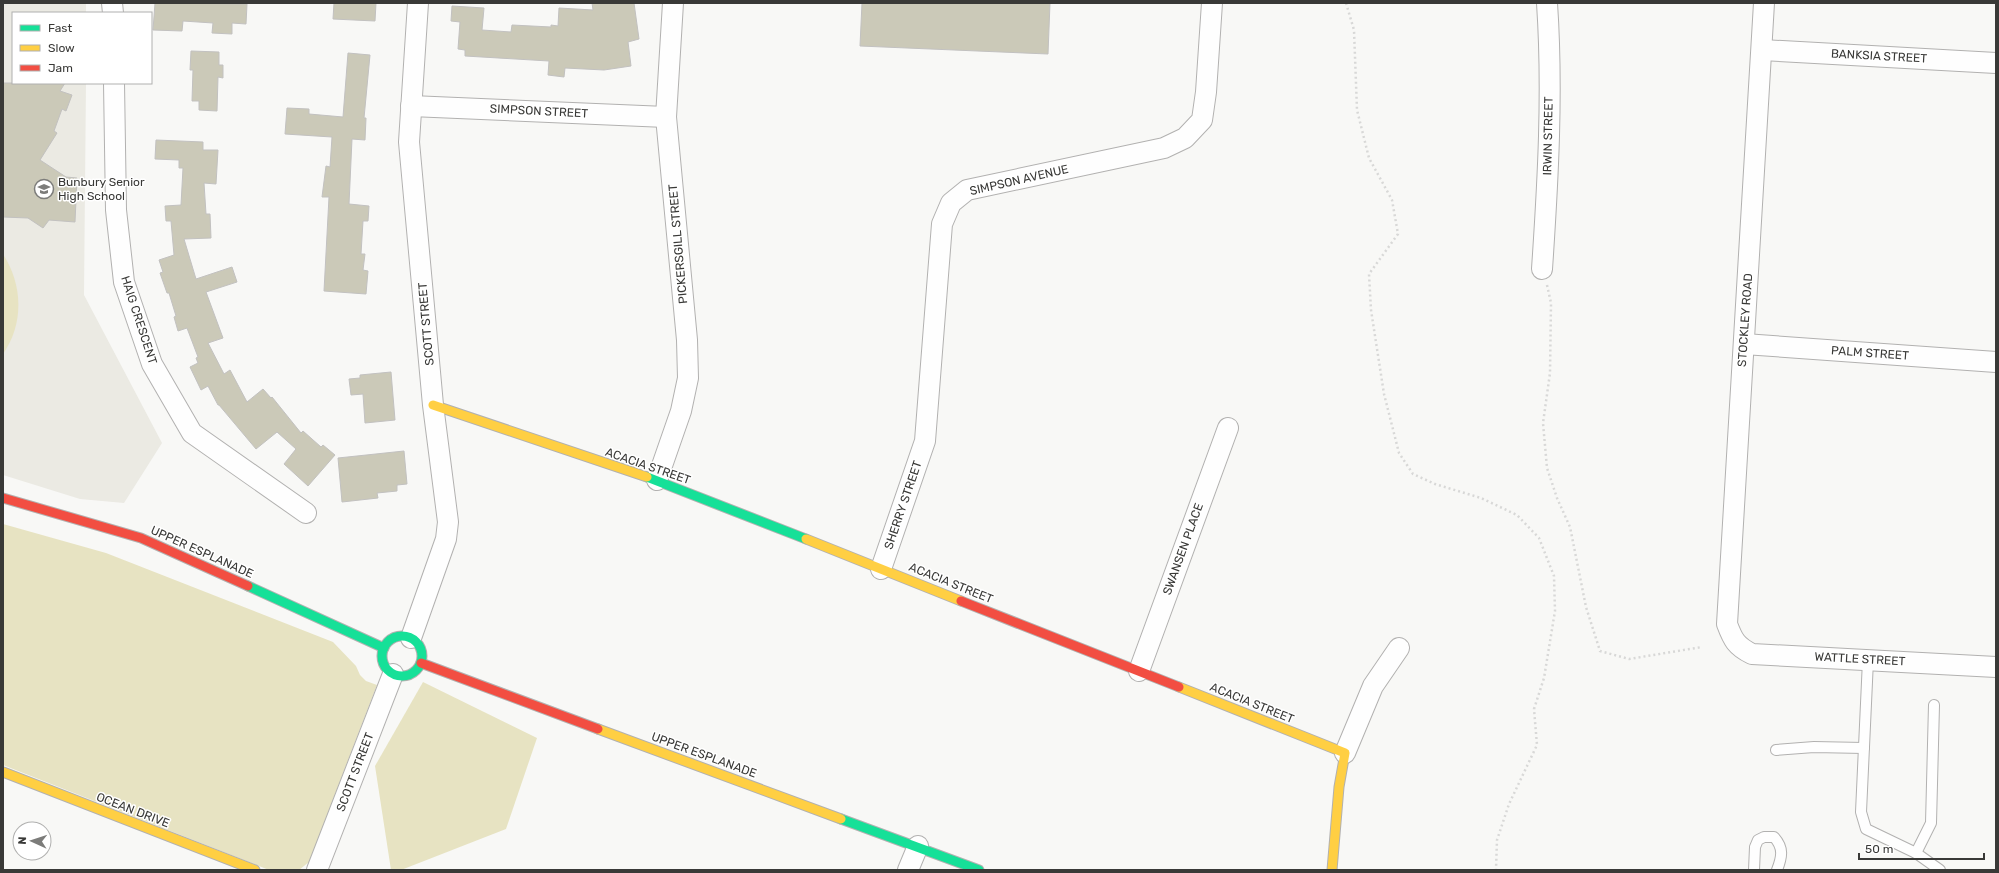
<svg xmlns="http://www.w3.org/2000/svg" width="1999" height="873" viewBox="0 0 1999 873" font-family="Rubik,sans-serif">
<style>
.built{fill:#ebeae3}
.green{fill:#e7e3c2}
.building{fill:#cbc9b8;stroke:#c2c1c0}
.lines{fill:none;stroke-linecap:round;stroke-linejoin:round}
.lane-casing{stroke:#b2b1b0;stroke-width:12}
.street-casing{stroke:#b2b1b0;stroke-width:22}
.fast-casing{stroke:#b2b1b0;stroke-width:11}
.slow-casing{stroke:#b2b1b0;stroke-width:11}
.jam-casing{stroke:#b2b1b0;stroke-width:11}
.path{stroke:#d8d8d7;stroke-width:2.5;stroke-dasharray:2 3;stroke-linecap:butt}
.lane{stroke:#fefefe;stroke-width:10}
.street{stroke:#fefefe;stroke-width:20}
.fast{stroke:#16e098;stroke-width:9}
.slow{stroke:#ffcf43;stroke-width:9}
.jam{stroke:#f24e42;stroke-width:9}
.labels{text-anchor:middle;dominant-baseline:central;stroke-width:3;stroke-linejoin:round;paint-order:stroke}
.street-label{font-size:12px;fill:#393937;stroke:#fff}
.poi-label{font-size:12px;fill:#393937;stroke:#fff;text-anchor:start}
</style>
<rect width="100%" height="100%" fill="#f8f8f6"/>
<polygon class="built" points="3,3 86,3 86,13 13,13 13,83 86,83 84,295 162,443 124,503 80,499 3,475"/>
<g class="green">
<path d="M3 254C23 285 24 324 3 354Z"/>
<polygon points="3,524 106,553 333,642 356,666 360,675 366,681 377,685 309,862 299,870 269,870 3,765"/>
<polygon points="423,682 537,738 506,829 401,870 391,870 375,766"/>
</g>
<g class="building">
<polygon points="155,3 247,4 246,24 232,23 232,34 212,33 213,23 183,21 182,31 153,30"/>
<polygon points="334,3 376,3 375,21 333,19"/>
<polygon points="592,3 634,3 639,39 628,42 631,66 604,70 565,68 564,77 548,75 549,61 465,56 465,50 458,49 460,22 451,21 452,6 484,8 482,30 511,32 512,25 551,27 551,25 558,26 559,8 593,10"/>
<polygon points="862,3 1050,3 1048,54 860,46"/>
<polygon points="191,51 219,52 219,65 223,65 223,78 218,77 217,111 199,110 199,101 192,101 193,70 190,70"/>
<polygon points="348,53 370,55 364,118 366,118 365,140 352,139 349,204 369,206 368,221 363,221 361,254 365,254 363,270 368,271 366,294 324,291 329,197 322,197 326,166 330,167 332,137 285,134 287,108 309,109 309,114 343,117"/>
<polygon points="3,83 65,83 60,91 72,95 66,111 62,109 54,131 57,133 40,160 66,177 77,178 75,222 49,220 43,228 28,218 3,217"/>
<polygon points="156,140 203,142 203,150 218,150 216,184 204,183 206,214 210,214 211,238 184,239 196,279 232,267 237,282 206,292 223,338 208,343 224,374 230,370 247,402 263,389 271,398 272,397 301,433 303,431 321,447 323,445 335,455 308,486 284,464 296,449 277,432 256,449 219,405 218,405 208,386 201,390 190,367 198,363 196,358 198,357 187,328 178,331 174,317 176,316 169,293 167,293 160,273 163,272 159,260 174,255 171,221 166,221 165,206 181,205 183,168 179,168 179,160 155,159"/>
<polygon points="391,372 395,420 365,423 363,394 351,395 349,379 360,378 360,375"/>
<polygon points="404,451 407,484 397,485 397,491 377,493 378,498 342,502 338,458"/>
</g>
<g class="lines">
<defs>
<g id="lane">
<polyline points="1868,660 1861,812 1866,829 1916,853 1940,870"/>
<polyline points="1776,750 1814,747 1864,748"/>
<polyline points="1916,853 1931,823 1934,705"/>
<path d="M1754 870 1755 847 1758 840 1764 837H1774C1784 848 1782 857 1777 870"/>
</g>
<g id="street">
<polyline points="112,3 113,13"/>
<path d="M1764 3 1727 624C1733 640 1736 646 1752 654L1996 667"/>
<polyline points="1762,50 1996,63"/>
<polyline points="114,83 116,210 124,282 152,364 192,433 306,513"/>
<polyline points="411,106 666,117"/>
<path d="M1542 269C1548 181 1553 91 1547 3"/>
<polyline points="1744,344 1996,362"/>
<polyline points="657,480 681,411 688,378 687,340 666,117 673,3"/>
<polyline points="881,569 925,441 942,224 951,203 967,190 1164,148 1185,138 1202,120 1206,92 1212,3"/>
<polyline points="411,638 446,539 448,522 433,405 409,142 418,3"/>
<polyline points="1139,671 1228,428"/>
<polyline points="1345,753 1373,686 1399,648"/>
<polyline points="317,870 393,674"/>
<polyline points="908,870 918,846"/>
</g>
<g id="fast">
<polyline points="647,477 806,539"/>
<polyline points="248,586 384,648"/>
<circle cx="402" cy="656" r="20"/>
<polyline points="841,819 979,870"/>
</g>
<g id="slow">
<polyline points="433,405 647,477"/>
<polyline points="806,539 961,601"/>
<polyline points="1179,687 1345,753 1339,787 1332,870"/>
<polyline points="598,729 841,819"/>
<polyline points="3,772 255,870"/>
</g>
<g id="jam">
<polyline points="3,498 141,538 248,586"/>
<polyline points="961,601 1179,687"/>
<polyline points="421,663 598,729"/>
</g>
</defs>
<use href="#lane" class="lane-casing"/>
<use href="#street" class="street-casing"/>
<use href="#fast" class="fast-casing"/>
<use href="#slow" class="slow-casing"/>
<use href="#jam" class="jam-casing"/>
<g class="path">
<polyline points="1346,3 1354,30 1357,110 1369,158 1392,200 1398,234 1369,274 1371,310 1384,394 1399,453 1413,474 1435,484 1481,498 1517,515 1539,538 1554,576 1555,611 1544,678 1534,709 1537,745 1509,804 1497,840 1496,870"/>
<polyline points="1547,285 1551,303 1550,373 1543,423 1547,468 1557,498 1570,527 1586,607 1600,651 1629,659 1702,647"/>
</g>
<use href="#lane" class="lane"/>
<use href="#street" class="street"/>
<use href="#fast" class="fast"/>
<use href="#slow" class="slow"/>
<use href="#jam" class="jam"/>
</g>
<defs>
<symbol id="school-ring" viewBox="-11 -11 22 22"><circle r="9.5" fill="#fff" stroke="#7c7c7a" stroke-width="1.5"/><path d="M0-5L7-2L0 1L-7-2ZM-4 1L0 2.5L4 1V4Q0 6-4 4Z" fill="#7c7c7a"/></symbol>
</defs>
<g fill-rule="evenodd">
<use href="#school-ring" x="33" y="178" width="22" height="22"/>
</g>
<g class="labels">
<g class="street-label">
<text transform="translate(1879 56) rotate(3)">BANKSIA STREET</text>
<text transform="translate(539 111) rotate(3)">SIMPSON STREET</text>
<text transform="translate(1548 136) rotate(-89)">IRWIN STREET</text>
<text transform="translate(1019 180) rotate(-13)">SIMPSON AVENUE</text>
<text transform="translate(678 244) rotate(-95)">PICKERSGILL STREET</text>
<text transform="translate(139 320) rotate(72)">HAIG CRESCENT</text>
<text transform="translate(1745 320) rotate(-86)">STOCKLEY ROAD</text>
<text transform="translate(426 324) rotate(-95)">SCOTT STREET</text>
<text transform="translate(1870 353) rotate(4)">PALM STREET</text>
<text transform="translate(648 466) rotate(19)">ACACIA STREET</text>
<text transform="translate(903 505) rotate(-71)">SHERRY STREET</text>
<text transform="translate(1183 549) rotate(-70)">SWANSEN PLACE</text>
<text transform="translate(202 552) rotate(24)">UPPER ESPLANADE</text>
<text transform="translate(951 583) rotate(22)">ACACIA STREET</text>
<text transform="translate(1860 659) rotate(3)">WATTLE STREET</text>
<text transform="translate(1252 703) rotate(22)">ACACIA STREET</text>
<text transform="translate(704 755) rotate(20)">UPPER ESPLANADE</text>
<text transform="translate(355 772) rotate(-69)">SCOTT STREET</text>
<text transform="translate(133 810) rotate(21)">OCEAN DRIVE</text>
</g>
<g class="poi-label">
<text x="58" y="182">Bunbury Senior<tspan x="58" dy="14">High School</tspan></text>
</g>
</g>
<rect width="1999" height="873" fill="none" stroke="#393937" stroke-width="8"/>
<rect x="12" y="12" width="140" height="72" fill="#ffffff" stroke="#b0b0af"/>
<rect x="20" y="25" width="20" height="6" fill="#16e098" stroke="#b0b0af"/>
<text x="48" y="32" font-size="12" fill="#393937">Fast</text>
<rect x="20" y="45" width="20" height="6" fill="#ffcf43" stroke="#b0b0af"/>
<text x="48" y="52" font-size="12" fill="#393937">Slow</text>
<rect x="20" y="65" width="20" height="6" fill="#f24e42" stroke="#b0b0af"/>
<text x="48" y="72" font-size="12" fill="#393937">Jam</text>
<g transform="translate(32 841) rotate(273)"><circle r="19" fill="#ffffff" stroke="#b0b0af"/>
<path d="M0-3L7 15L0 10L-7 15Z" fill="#7c7c7a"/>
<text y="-6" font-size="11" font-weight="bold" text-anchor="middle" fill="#393937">N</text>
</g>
<path d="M1859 853v6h125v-6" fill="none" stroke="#393937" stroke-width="2"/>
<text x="1865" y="853" font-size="12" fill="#393937" stroke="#ffffff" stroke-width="3" paint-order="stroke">50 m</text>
</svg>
